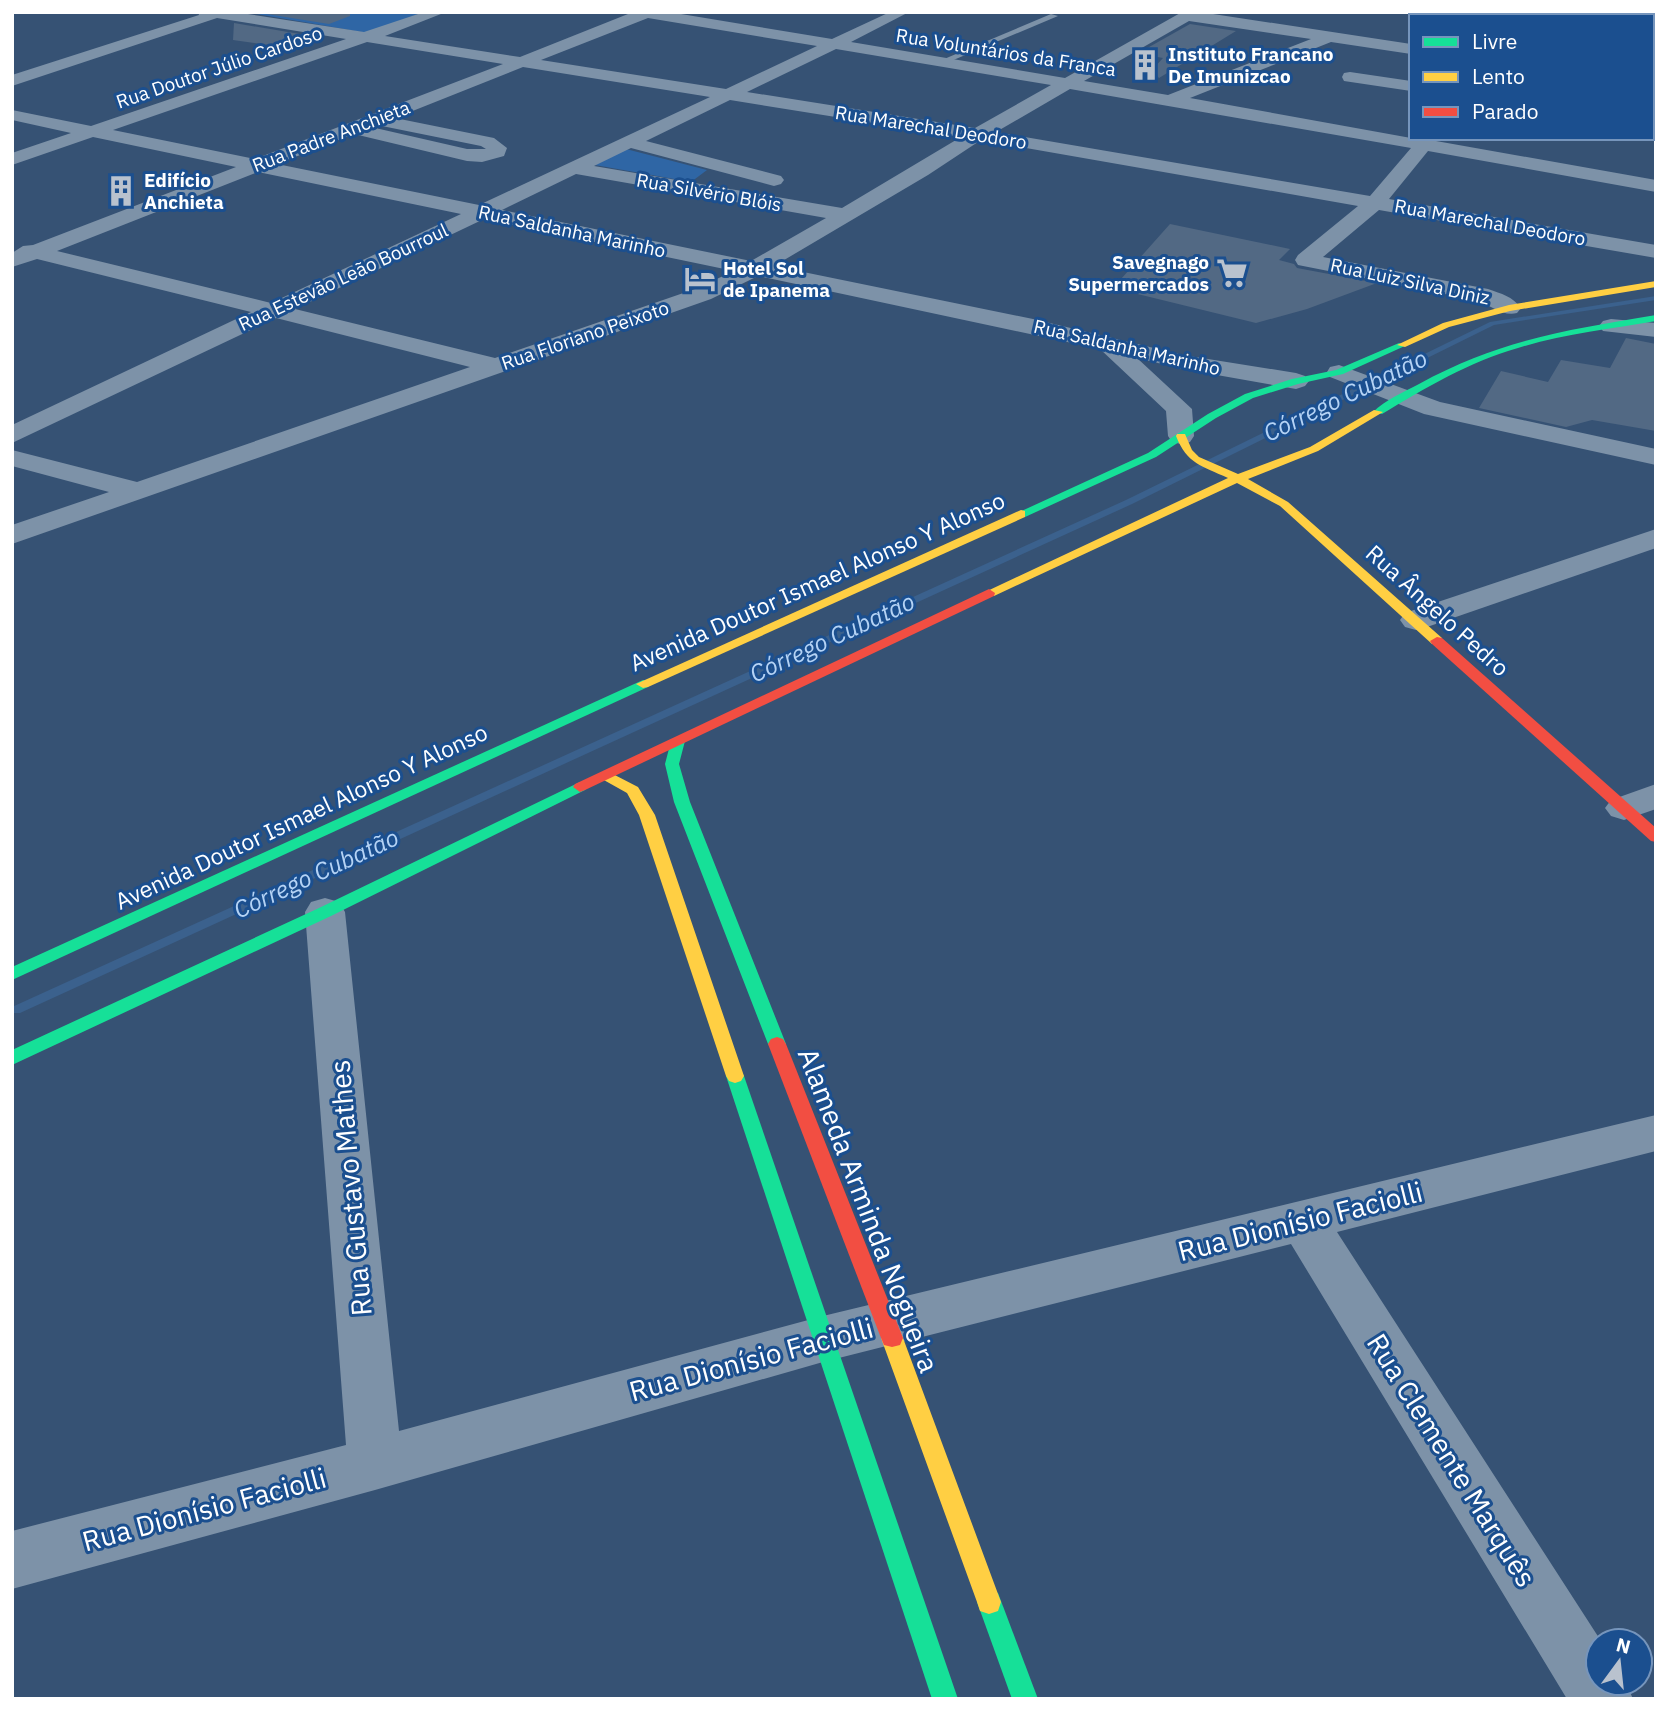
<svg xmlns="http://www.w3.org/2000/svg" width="1668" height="1711" viewBox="0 0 1668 1711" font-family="'IBM Plex Sans',sans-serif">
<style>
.green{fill:#2f66a5}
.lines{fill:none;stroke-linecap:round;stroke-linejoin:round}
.stream{fill:#3b618d;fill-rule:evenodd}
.building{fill:#526984}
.lane{fill:#7d92a8;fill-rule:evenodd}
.street{fill:#7d92a8;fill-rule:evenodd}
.fast{fill:#16e098;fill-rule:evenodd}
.slow{fill:#ffcf43;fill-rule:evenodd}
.jam{fill:#f24e42;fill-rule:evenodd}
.labels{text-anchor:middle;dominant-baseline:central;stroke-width:6;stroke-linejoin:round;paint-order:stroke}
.far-street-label{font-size:19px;fill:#fff;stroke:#1b4f8f}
.far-poi-label{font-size:19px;font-weight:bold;fill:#fff;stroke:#1b4f8f;text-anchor:start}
.street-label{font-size:23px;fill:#fff;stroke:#1b4f8f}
.water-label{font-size:24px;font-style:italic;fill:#b5d3f5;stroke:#1b4f8f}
.near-street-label{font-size:28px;fill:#fff;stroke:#1b4f8f}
</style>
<rect width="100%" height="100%" fill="#365274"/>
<g class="green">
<polygon points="246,12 424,12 367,33"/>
<polygon points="626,149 707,170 691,182 595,165"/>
</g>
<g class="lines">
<polygon class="stream" points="1656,296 1656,300 1494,325 1132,504 20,1013 12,1013 12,1007 1126,500 1490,322"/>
</g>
<g class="building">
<polygon points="254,12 350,12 350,16 329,24"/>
<polygon points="234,23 300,34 269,45 233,40"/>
<polygon points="1190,24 1236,31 1159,78 1152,70 1163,58 1141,54 1146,51 1142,51"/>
<polygon points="1170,224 1290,249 1279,260 1294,264 1297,268 1377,283 1307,309 1256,323 1113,288"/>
<polygon points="1626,338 1656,344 1656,431 1592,420 1566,427 1479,408 1501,371 1548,382 1561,360 1610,368"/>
</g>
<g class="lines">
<polygon class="lane" points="1051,14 1058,16 944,64 937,62"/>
<g class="street">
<path d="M198 12H235L364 32 424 12H446L385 36 520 57 633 12H669L832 39 890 12H909L851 42 1065 78 1182 12H1200L1411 44V54L1331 42 1190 98 1411 138H1438L1436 141 1656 180V192L1428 151 1389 199 1656 245V258L1379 210 1323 257 1488 289C1502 294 1512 296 1521 308L1517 313C1503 317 1491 305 1475 300L1298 265 1295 260 1298 255 1358 206 981 140 928 175 774 266 1033 319 1183 355 1296 373 1305 376 1309 381 1305 386 1296 389 1183 369 1137 358 1192 409 1194 436 1190 442 1181 444 1172 442 1168 436 1166 411 1100 349 758 276 711 299 12 544V525L109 492 12 466V450L137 482 470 367 276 318 12 443V425L251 312 37 259 12 267V253L23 246 33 245 236 167 93 137 12 165V153L71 133 12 120V110L91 126 346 39 217 18 12 86V75L199 15ZM648 18 817 46 726 89 541 60ZM1189 21 1311 39 1168 95 1084 81ZM367 42 503 64 255 159 113 130ZM836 49 1051 85 975 128 747 92ZM523 67 710 97 479 205 277 164 354 134 467 161 482 162 504 156 507 148 494 138 395 118ZM1070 89 1411 148 1370 196 996 132ZM730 100 961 137 842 208 594 166 631 148 774 186 781 184 784 180 781 176 646 141ZM377 125 481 146 486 149H467L371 127ZM258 172 461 214 271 303 57 251ZM576 174 826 218 751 261 502 210ZM484 219 734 271 695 289 495 358 295 309Z"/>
<rect x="1652" y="66" width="4" height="10"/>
<polygon points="1350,72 1411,81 1411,91 1344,81 1342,77 1344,73"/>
<polygon points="1652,117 1656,118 1656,128 1652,127"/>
<polygon points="1611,319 1656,323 1656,337 1603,331 1599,326 1603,321"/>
<polygon points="1339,365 1440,402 1656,449 1656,465 1424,414 1330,377 1327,372 1330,367"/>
<polygon points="1656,529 1656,548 1427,627 1416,630 1405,627 1400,620 1405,613"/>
<polygon points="1656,784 1656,809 1624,820 1611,816 1605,808 1611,800"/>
<polygon points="325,898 339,902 345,912 399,1431 823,1316 1656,1115 1656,1151 1337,1232 1601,1641 1598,1641 1598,1683 1626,1683 1633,1699 1567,1699 1291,1244 823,1362 375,1490 12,1589 12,1531 346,1445 305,912 311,902"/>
</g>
<g class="fast">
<path d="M1656 315V321C1610 329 1562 334 1518 348 1469 362 1425 388 1382 414L1373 412C1385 400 1404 392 1419 384 1500 340 1566 330 1656 315Z"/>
<polygon points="1399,343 1407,345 1343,374 1298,384 1253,398 1216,418 1156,457 1025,517 1017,517 1015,514 1148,453 1208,414 1245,394 1292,379 1336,370"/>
<polygon points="643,680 648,681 650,684 648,687 12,980 12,967"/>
<polygon points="678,737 685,741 679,764 690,802 786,1044 783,1049 771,1049 768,1044 674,802 665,764 671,741"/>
<polygon points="580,782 585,784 587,787 585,790 331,916 12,1065 12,1050 319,908"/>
<polygon points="735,1069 741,1071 744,1076 958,1699 932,1699 726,1076 729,1071"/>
<polygon points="989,1590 998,1593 1038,1699 1012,1699 977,1602 980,1593"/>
</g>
<g class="slow">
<polygon points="1656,281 1656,287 1510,311 1449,327 1405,347 1397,345 1443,323 1509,305"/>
<path d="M1374 410 1383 412 1318 451 1248 479 1288 502 1442 638V644H1432L1280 506 1237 483 994 596H984L983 593 1228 478C1202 466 1187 464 1176 436L1177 434H1185L1192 450 1199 457 1238 474 1310 447Z"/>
<polygon points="1021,510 1025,511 1025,517 648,687 643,688 636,684"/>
<polygon points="607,771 638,787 655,815 744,1076 741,1081 735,1083 729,1081 726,1076 639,815 627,793 602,779 600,776"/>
<polygon points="892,1329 900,1331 903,1338 1001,1602 998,1611 989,1614 980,1611 977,1602 881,1338 884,1331"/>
</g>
<g class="jam">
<rect x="1652" y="35" width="4" height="4"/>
<polygon points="989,589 995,593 994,596 585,790 580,792 573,787 575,784"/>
<polygon points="1437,637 1442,638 1656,828 1656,842 1651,841 1432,644 1430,641"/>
<polygon points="777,1037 783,1039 786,1044 903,1338 900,1345 892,1347 884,1345 881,1338 768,1044 771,1039"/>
</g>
</g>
<defs>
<symbol id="building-bare" viewBox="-9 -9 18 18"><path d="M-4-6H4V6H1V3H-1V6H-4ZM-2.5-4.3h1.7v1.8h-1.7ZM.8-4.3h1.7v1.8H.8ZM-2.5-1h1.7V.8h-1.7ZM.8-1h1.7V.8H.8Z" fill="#b9c2ce" stroke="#1b4f8f" stroke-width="2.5" paint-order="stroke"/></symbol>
<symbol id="supermarket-bare" viewBox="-9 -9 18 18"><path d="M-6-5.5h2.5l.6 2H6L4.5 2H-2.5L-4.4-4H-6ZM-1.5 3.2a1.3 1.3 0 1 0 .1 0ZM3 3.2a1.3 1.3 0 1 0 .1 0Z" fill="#b9c2ce" stroke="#1b4f8f" stroke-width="2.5" paint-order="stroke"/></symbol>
<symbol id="hotel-bare" viewBox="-9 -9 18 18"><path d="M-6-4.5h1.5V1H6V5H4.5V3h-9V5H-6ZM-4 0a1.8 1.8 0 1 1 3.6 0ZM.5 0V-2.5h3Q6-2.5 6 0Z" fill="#b9c2ce" stroke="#1b4f8f" stroke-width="2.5" paint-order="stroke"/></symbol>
</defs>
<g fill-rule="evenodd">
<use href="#building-bare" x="1123" y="43" width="44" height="44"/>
<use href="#building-bare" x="99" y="169" width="44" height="44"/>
<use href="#supermarket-bare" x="1210" y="251" width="44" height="44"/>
<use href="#hotel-bare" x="678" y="257" width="44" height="44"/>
</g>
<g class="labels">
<g class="far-street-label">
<text transform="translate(1006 52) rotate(9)">Rua Voluntários da Franca</text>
<text transform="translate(219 67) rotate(-19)">Rua Doutor Júlio Cardoso</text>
<text transform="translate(931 127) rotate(9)">Rua Marechal Deodoro</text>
<text transform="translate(331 136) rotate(-21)">Rua Padre Anchieta</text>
<text transform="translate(709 192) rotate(10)">Rua Silvério Blóis</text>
<text transform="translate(1490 222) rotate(10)">Rua Marechal Deodoro</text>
<text transform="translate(572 231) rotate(12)">Rua Saldanha Marinho</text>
<text transform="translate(343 277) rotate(-25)">Rua Estevão Leão Bourroul</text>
<text transform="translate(1410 281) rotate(12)">Rua Luiz Silva Diniz</text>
<text transform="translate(585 335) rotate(-19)">Rua Floriano Peixoto</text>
<text transform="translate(1127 347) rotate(13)">Rua Saldanha Marinho</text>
</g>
<g class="far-poi-label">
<text x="1168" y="54">Instituto Francano<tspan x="1168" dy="22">De Imunizcao</tspan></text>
<text x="144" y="180">Edifício<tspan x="144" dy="22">Anchieta</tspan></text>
<text x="1209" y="262" text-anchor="end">Savegnago<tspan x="1209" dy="22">Supermercados</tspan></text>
<text x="723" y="268">Hotel Sol<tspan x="723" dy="22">de Ipanema</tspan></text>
</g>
<g class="street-label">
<text transform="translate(817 581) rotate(-24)">Avenida Doutor Ismael Alonso Y Alonso</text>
<text transform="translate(1438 610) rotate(42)">Rua Ângelo Pedro</text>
<text transform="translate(301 816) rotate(-25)">Avenida Doutor Ismael Alonso Y Alonso</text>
</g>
<g class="water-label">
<text transform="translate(1345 395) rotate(-26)">Córrego Cubatão</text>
<text transform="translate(832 637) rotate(-25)">Córrego Cubatão</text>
<text transform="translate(316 873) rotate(-25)">Córrego Cubatão</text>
</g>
<g class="near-street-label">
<text transform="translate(350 1188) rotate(-95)">Rua Gustavo Mathes</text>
<text transform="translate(869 1210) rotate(69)">Alameda Arminda Nogueira</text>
<text transform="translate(1300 1221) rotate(-14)">Rua Dionísio Faciolli</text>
<text transform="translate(751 1359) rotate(-15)">Rua Dionísio Faciolli</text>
<text transform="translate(1452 1460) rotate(58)">Rua Clemente Marquês</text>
<text transform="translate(204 1509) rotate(-15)">Rua Dionísio Faciolli</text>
</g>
</g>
<rect width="1668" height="1711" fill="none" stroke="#ffffff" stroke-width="28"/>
<rect x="1409" y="14" width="245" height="126" fill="#1b4f8f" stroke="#7695bc" stroke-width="2"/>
<rect x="1423" y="37" width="35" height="10" fill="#16e098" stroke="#7695bc" stroke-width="2"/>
<text x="1472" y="49" font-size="21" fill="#ffffff">Livre</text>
<rect x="1423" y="72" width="35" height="10" fill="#ffcf43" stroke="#7695bc" stroke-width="2"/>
<text x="1472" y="84" font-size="21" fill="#ffffff">Lento</text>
<rect x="1423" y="107" width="35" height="10" fill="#f24e42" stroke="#7695bc" stroke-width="2"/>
<text x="1472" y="119" font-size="21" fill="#ffffff">Parado</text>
<g transform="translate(1619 1662) rotate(15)"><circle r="33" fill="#1b4f8f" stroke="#7695bc" stroke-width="2"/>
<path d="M0-5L12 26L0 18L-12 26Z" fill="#b9c2ce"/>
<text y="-10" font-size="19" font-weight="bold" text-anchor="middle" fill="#ffffff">N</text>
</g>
</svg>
